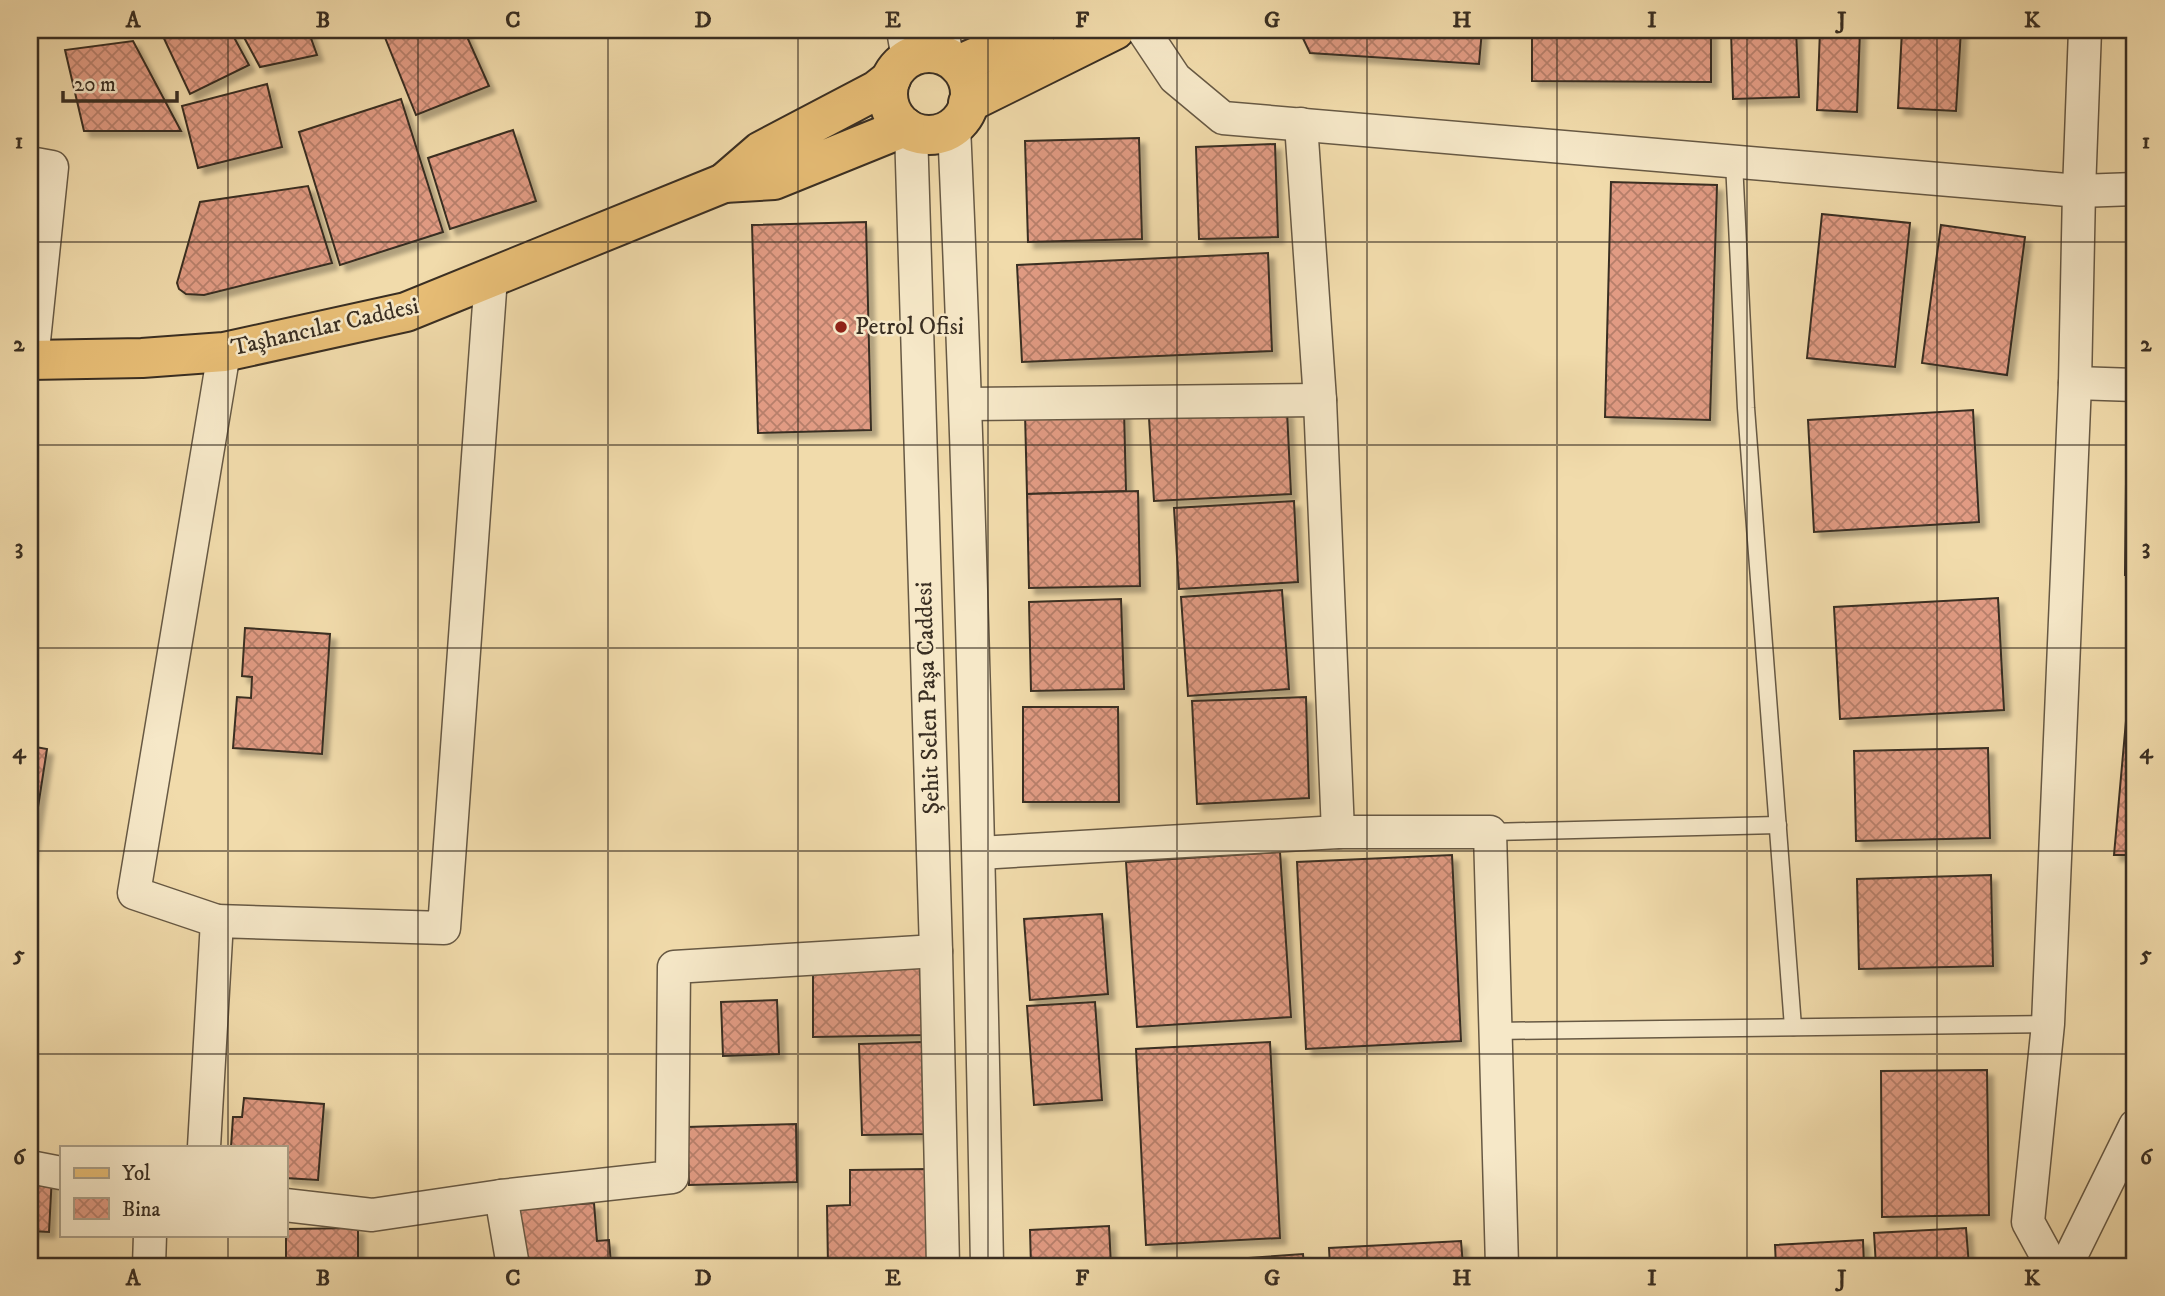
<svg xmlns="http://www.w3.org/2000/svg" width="2165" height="1296" viewBox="0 0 2165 1296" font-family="'IM FELL DW Pica',serif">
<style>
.building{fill:url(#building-cross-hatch);stroke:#392e22;stroke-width:2;filter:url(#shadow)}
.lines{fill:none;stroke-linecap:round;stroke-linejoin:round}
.lane-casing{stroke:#675944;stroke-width:19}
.street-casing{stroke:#675944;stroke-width:35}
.primary-casing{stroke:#392e22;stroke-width:42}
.lane{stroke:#f6e8c8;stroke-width:16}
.street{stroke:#f6e8c8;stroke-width:32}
.primary{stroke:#e8be76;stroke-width:38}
.grid{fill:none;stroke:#392e22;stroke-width:2;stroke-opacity:0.55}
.poi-dot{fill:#8f2418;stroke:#f6e8c8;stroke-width:2.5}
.labels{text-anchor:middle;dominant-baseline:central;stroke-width:5;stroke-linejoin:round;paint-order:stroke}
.street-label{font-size:24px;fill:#392e22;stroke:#f6e8c8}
.poi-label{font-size:24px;fill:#392e22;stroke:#f6e8c8;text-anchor:start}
.neatline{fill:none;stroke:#392e22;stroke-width:2.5}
.grid-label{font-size:23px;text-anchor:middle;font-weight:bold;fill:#392e22}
</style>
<defs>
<pattern id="building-cross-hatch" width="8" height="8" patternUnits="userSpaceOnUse" patternTransform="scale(1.75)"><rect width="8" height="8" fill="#e19b83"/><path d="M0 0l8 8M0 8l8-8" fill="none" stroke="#b77f6b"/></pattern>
<filter id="shadow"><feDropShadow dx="6" dy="6" stdDeviation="2" flood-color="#0004"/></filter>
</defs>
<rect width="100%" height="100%" fill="#f1dbab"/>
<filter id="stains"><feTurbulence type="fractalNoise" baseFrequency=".00286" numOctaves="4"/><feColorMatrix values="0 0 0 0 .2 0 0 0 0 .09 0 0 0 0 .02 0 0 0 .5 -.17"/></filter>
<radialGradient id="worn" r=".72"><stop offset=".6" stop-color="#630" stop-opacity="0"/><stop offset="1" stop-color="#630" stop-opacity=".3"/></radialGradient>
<g class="building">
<polygon points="160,30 230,30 249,65 190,94"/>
<polygon points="240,30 308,30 317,55 260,67"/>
<polygon points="382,30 464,30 489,86 416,115"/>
<polygon points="1299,30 1482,30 1479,64 1310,53"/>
<polygon points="1532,30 1711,30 1711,82 1532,81"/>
<polygon points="1731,30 1796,30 1799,97 1733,99"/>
<polygon points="1820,30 1860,31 1857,112 1817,110"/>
<polygon points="1902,30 1961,30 1956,111 1898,108"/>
<polygon points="133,41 181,131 84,131 65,50"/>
<polygon points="267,84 282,147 198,168 182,106"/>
<polygon points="401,99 443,232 340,265 299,132"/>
<polygon points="513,130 536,201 450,229 428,158"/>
<polygon points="1139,138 1142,239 1028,242 1025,141"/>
<polygon points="1275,144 1278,237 1199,239 1196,147"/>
<polygon points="1611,182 1717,185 1710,420 1605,417"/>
<polygon points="308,186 332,263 204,295 186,294 179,289 177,283 200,202"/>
<polygon points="1822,214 1910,223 1895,367 1807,358"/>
<polygon points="866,222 871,430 758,433 752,225"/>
<polygon points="1941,225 2025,237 2007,375 1922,363"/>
<polygon points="1268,253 1272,351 1022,362 1017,265"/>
<polygon points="2134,403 2135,403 2135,484 2133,484"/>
<polygon points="1124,410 1126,491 1027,494 1025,413"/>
<polygon points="1973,410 1979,522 1814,532 1808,420"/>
<polygon points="1287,411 1291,494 1154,501 1149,418"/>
<polygon points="2126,483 2135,484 2135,575 2125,575"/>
<polygon points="1138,491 1140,586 1029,588 1027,494"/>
<polygon points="1294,501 1298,582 1179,589 1174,508"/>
<polygon points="1282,590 1289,689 1188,696 1181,597"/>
<polygon points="1998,598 2004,710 1840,719 1834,607"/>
<polygon points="2135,598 2135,699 2131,699"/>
<polygon points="1121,599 1124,689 1031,691 1029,602"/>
<polygon points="245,628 330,634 322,754 233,748 237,697 251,698 252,677 242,676"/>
<polygon points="1306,697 1309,798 1197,804 1192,701"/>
<polygon points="1023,707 1118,707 1119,802 1023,802"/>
<polygon points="2126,721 2135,721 2135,855 2114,855"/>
<polygon points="30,746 47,749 30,859"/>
<polygon points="1988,748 1990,838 1856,841 1854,751"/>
<polygon points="1280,852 1291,1017 1137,1027 1126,862"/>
<polygon points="1452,855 1461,1041 1306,1049 1297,862"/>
<polygon points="1991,875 1993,966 1859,969 1857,879"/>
<polygon points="1102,914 1108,994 1030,1000 1024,919"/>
<polygon points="925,963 926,1035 813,1037 813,964"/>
<polygon points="777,1000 779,1054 723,1056 721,1002"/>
<polygon points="1095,1002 1102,1100 1034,1105 1027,1006"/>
<polygon points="922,1042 924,1134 862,1135 859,1044"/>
<polygon points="1270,1042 1280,1238 1146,1245 1136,1049"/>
<polygon points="1987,1070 1989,1215 1882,1217 1881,1071"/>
<polygon points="244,1098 324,1104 318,1180 285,1178 285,1147 231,1147 233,1117 242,1117"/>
<polygon points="796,1124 797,1182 689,1185 687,1127"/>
<polygon points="929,1169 930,1266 828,1266 827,1206 850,1205 850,1170"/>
<polygon points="30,1174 52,1175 49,1232 30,1231"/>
<polygon points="594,1203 597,1241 609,1240 611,1264 593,1266 526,1266 513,1209"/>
<polygon points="1109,1226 1111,1266 1031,1266 1030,1230"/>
<polygon points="358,1228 358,1266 286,1266 286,1229"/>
<polygon points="1966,1228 1969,1266 1876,1266 1874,1233"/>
<polygon points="1863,1240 1864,1266 1776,1266 1775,1245"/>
<polygon points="1461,1241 1463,1266 1330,1266 1329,1248"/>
<polygon points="1303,1254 1304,1266 1149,1266 1149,1265"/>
</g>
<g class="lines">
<defs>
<g id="lane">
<polyline points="1734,162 1746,408 1793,1027"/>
<polyline points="1490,832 1778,825"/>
<polyline points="1496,1031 2048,1024"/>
</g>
<g id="street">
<polyline points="903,30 908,59"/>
<polyline points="942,30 947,57"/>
<polyline points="1143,30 1175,78 1223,118 2079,191 2135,189"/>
<polyline points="1301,124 1320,400 1338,832"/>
<path d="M954 126C971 506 980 886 987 1266"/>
<polyline points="911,130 936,951 943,1266"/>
<polyline points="30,163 52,167 32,360"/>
<polyline points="2075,383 2135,385"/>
<polyline points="967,404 1320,400"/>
<polyline points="979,853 1338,832 1490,832 1502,1266"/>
<polyline points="217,921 134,893 224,352"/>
<polyline points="204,1147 217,921 444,928 491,277"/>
<polyline points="30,1167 61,1173"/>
<polyline points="501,1196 513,1266"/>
<polyline points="285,1205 372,1215 501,1196 672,1177 674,967 936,951"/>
<polyline points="149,1266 150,1235"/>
<polyline points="2052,1266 2028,1222 2048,1024 2075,383 2079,191 2085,30"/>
<polyline points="2066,1266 2135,1126"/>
</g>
<g id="primary">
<circle cx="929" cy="94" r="41"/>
<polyline points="958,65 1037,30"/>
<polyline points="891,79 877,90 761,151 724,183 774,180 905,127"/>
<polyline points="968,103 1115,30"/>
<polyline points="30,360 142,358 224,352 406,312 724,183"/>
</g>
</defs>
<use href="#lane" class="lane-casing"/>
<use href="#street" class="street-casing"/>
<use href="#primary" class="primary-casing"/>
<use href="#lane" class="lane"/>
<use href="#street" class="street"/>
<use href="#primary" class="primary"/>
</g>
<path class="grid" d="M228 30V1147M418 30V1266M608 30V1266M798 30V1266M988 30V1266M1177 30V1266M1367 30V1266M1557 30V1266M1747 30V1266M1937 30V1266M30 242H2135M30 445H2135M30 648H2135M30 851H2135M30 1054H2135M228 1235V1266"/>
<circle class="poi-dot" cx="841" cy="327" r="7"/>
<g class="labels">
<g class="street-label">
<text transform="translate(325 327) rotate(-13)">Taşhancılar Caddesi</text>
<text transform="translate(928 698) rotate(-92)">Şehit Selen Paşa Caddesi</text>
</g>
<g class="poi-label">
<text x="855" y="327">Petrol Ofisi</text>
</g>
</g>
<rect width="2165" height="1296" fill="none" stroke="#f1dbab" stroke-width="77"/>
<rect x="60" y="1146" width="228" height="91" fill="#f6e8c8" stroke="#aa9e86" stroke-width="2"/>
<rect x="74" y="1168" width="35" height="10" fill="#e8be76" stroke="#aa9e86" stroke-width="2"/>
<text x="122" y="1180" font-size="21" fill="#392e22">Yol</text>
<rect x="74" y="1198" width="35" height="21" fill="url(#building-cross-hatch)" stroke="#aa9e86" stroke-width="2"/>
<text x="122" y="1216" font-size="21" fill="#392e22">Bina</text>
<path d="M63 91v10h114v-10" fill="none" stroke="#392e22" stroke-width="3.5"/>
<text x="74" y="91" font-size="21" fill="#392e22" stroke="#f6e8c8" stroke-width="5" paint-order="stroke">20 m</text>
<rect x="38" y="38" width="2088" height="1220" class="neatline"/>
<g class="grid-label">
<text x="133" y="27">A</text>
<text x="323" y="27">B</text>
<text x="513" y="27">C</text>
<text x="703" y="27">D</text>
<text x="893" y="27">E</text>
<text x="1082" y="27">F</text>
<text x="1272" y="27">G</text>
<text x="1462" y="27">H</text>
<text x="1652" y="27">I</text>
<text x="1842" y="27">J</text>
<text x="2032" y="27">K</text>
<text x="19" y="148">1</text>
<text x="2146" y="148">1</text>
<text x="19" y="351">2</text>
<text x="2146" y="351">2</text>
<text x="19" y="554">3</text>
<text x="2146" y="554">3</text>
<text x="19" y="758">4</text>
<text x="2146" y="758">4</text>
<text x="19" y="961">5</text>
<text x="2146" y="961">5</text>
<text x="19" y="1164">6</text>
<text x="2146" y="1164">6</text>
<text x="133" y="1285">A</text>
<text x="323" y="1285">B</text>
<text x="513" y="1285">C</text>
<text x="703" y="1285">D</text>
<text x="893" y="1285">E</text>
<text x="1082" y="1285">F</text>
<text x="1272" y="1285">G</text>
<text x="1462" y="1285">H</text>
<text x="1652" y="1285">I</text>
<text x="1842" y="1285">J</text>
<text x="2032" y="1285">K</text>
</g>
<rect width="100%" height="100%" filter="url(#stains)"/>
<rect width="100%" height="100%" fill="url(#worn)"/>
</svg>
